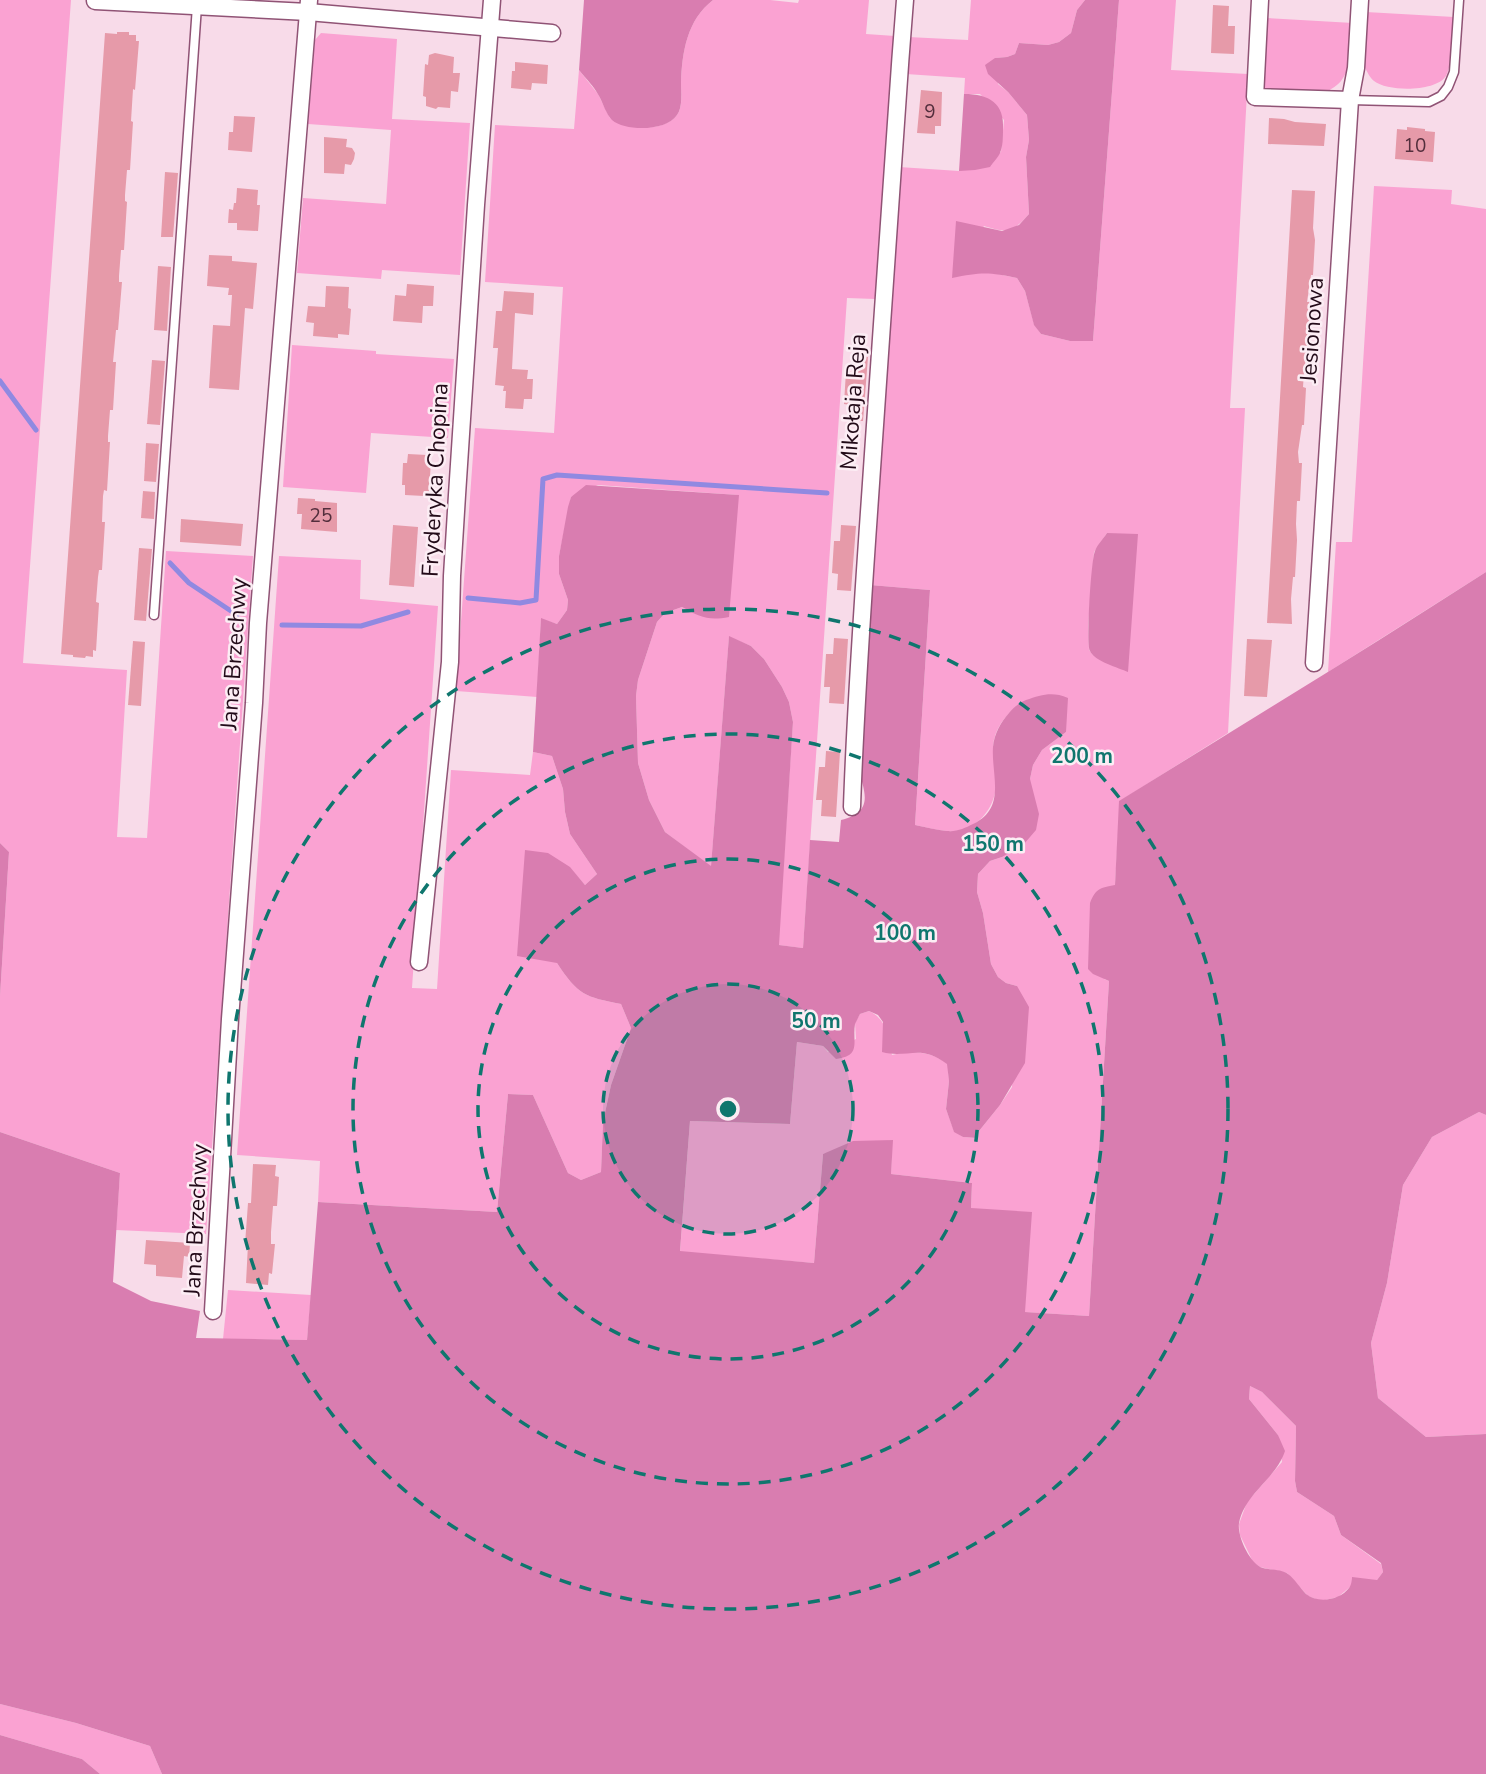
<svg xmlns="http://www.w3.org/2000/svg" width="1486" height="1774" viewBox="0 0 1486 1774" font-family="'Nunito Sans',sans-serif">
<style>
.green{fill:#faa2d2;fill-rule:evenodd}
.forest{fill:#d97db0;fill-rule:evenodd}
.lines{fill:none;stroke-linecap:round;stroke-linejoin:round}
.stream{stroke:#9089e1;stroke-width:5}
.building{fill:#e69aa9}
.lane-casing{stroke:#905375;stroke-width:11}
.street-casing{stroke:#905375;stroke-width:19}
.lane{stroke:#fff;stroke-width:8}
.street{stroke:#fff;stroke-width:16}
.ring{fill:none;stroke:#0f766e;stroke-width:3.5;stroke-dasharray:12 9}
.labels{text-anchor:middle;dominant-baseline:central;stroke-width:5;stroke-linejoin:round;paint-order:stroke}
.number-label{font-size:19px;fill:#532e3c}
.street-label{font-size:23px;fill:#220a18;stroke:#fcedf4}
.centre{fill:#0f766e;stroke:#fcedf4;stroke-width:3.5}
.ring-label{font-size:21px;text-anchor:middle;font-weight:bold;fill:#0f766e;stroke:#fcedf4;stroke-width:5;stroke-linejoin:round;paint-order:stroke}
</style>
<rect width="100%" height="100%" fill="#f8dbe9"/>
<g class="green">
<polygon points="0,0 71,0 23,663 127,670 117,837 147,838 166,551 253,556 206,1234 116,1230 120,1173 0,1132 0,996 9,852 0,843"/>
<path d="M713 0H770L798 3 799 0H869L866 34 895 36 875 299 847 298 803 948 778 945 793 722 789 702 782 687 764 659 751 646 729 637 711 867 665 832 649 800 638 763 636 696 638 680 657 622 665 613 682 607 696 614 738 495 598 485 571 497 559 556V574L568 600 567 610 557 624 541 619 537 697 456 691 475 428 554 433 563 287 485 282 495 125 574 129 579 70 598 94 610 118C622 121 635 126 648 127 656 128 672 123 677 115 683 107 681 93 681 83 682 52 687 20 713 0Z"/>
<path d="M971 0H1085L1077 10 1071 33 1059 42 1048 45 1019 43 1015 54 1007 57 995 58 998 84 1008 92 1027 115 1029 140 1026 157 1029 214C1012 233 1007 233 984 226L952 277 979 272 993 273 1017 278 1025 291 1034 324 1041 334 1070 341H1093L1119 0H1176L1171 70 1248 74 1230 408H1245L1228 733 1120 801 1115 885 1104 979 1109 981 1089 1316 1024 1312 971 1208 972 1183 891 1174 892 1140 823 1154 814 1263 680 1252 690 1121 790 1124 797 1042 823 1046 828 1052 856 1039 855 1023 860 1014 869 1011C888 1020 887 1036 892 1055 912 1050 931 1051 948 1064L949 1081 946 1109 954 1131 963 1137 977 1138 979 1131 1000 1105 1012 1087 1017 986 1006 983 998 977 991 964 983 913 977 892 978 874 990 861 1002 857 1030 779 1033 765 1042 750 1066 732 1021 702C1007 714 994 728 993 747 993 760 997 772 996 785 995 810 974 834 947 831 936 830 926 827 915 825L930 590 870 585 899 167 959 171 1001 152 1004 120 980 94H964L965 78 906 74 908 37 968 40ZM1107 533 1093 655 1089 650 1088 626 1094 552Z"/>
<path d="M1366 12 1454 17C1453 30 1452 66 1446 76 1436 92 1388 92 1374 81 1370 78 1367 72 1365 67 1360 55 1365 26 1366 12Z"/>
<path d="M1266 18 1353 23C1351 40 1353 66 1341 81 1338 85 1331 89 1327 92L1262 89Z"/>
<polygon points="321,33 397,39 392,119 470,123 460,275 382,270 381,279 297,273 303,198 386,204 391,130 308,124 315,40"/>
<polygon points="1374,186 1452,190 1451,204 1486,209 1486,572 1328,672 1336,542 1352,542"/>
<polygon points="292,345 376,351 376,354 454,359 448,438 371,433 366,493 283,487"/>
<path d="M279 556 361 560 360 599 438 606 412 988 437 989 451 770 530 775 533 752 552 756 563 789 565 812 570 834 597 874 585 885 569 867 557 963C578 995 585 997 621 1004L631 1028 611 1085 603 1122 601 1172 581 1180 568 1173 533 1095 508 1094 497 1212 318 1202 320 1161 237 1155Z"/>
<polygon points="1479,1112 1486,1115 1486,1434 1426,1437 1378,1398 1371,1343 1387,1283 1403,1185 1432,1137"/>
<polygon points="228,1290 311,1295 307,1340 223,1339"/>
<polygon points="1250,1386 1262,1392 1296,1426 1295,1481 1297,1492 1334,1516 1341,1535 1381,1564 1383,1572 1377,1580 1350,1587 1338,1597 1321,1601 1308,1596 1287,1573 1260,1567 1253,1562 1240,1535 1239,1524 1247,1502 1282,1462 1278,1435 1249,1399"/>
<polygon points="0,1704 76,1723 150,1746 162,1774 100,1774 82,1759 0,1735"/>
</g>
<g class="forest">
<path d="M584 0H713C687 20 682 52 681 83 681 92 683 107 677 115 667 131 626 132 612 120 606 114 603 103 599 96 594 86 586 79 579 70Z"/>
<path d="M1085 0H1119L1093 341H1070L1041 334 1034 325 1025 291 1017 278C990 272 980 272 952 278L956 221 1002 231 1019 225 1029 214 1026 157 1029 140 1027 115 1008 92 988 74 985 65 995 58 1007 57 1015 54 1019 43 1048 45 1059 42 1071 33 1077 10Z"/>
<path d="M964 94C989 94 1005 103 1003 130 1003 137 1003 146 1000 153 998 158 993 162 990 167L975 170 959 171Z"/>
<path d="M586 485 739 495 729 617C708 621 700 617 682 607L665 613 657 622 638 680 636 696 638 763 649 800 665 832 711 866 729 636 751 646 764 659 782 687 789 702 793 722 779 945 803 948 810 840 839 842 841 820C871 812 867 797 859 772L870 585 930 590 915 825C926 827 937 830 947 831 957 832 965 828 973 824 1007 808 991 775 993 747 994 734 1001 722 1009 713 1014 707 1019 703 1026 700 1041 695 1052 691 1068 698L1066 732 1042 750 1033 765 1030 779 1039 814 1036 830 1024 844 1002 857 990 861 978 874 977 892 983 913 991 964 998 977 1006 983 1017 986 1029 1007 1025 1063 1000 1105 979 1131 977 1138 963 1137 954 1132 946 1109 949 1081 947 1064C920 1043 908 1059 882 1052L883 1022 878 1015 869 1011 860 1014C859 1016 856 1022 855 1024 852 1042 862 1056 836 1059L823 1046 797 1042 790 1124 690 1121 680 1251 814 1263 823 1154 853 1141 893 1140 891 1174 972 1183 971 1208 1032 1212 1025 1312 1089 1316 1109 981 1093 974 1088 969 1090 903C1096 888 1100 888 1115 885L1119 801C1242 725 1365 650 1486 572V1115L1479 1112 1432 1137 1403 1185 1387 1283 1371 1343 1378 1398 1426 1437 1486 1434V1774H162L150 1746 76 1723 0 1704V1132L120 1173 113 1282 151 1301 200 1311 196 1338 307 1340 318 1202 497 1212 508 1094 533 1095 568 1173 581 1180 601 1172 603 1122 611 1085 631 1028 621 1004C585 997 578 995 557 963L517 956 525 850 548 853 570 867 585 885 597 874 570 834 565 812 563 789 552 756 533 752 541 618 557 624 567 610 568 600 559 574V556L568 507 571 497ZM1250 1386 1262 1392 1296 1426 1295 1481 1297 1492 1334 1516 1341 1535 1381 1563 1383 1572 1377 1580 1352 1577C1352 1580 1351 1586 1349 1588 1340 1600 1318 1604 1306 1594 1300 1588 1295 1579 1288 1574 1282 1569 1270 1570 1263 1568 1250 1564 1237 1536 1239 1523 1245 1493 1276 1479 1285 1451L1278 1435 1249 1399Z"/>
<path d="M1107 533 1138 534 1128 672C1119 668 1094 661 1090 651 1086 642 1091 560 1095 551 1097 545 1104 538 1107 533Z"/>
<polygon points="0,843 9,852 0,996"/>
<polygon points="0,1735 82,1759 100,1774 0,1774"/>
</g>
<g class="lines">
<g class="stream">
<polyline points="0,381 36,430"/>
<polyline points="170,563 189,583 237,615"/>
<polyline points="468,598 520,603 536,600 543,479 557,475 827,493"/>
<polyline points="282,625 361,626 408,612"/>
</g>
</g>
<g class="building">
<polygon points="1213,5 1229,6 1228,26 1235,26 1234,54 1211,53"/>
<polygon points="117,32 129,32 129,35 136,35 136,41 139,41 135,90 133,89 131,121 133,122 130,170 127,170 125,195 125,201 127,202 124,250 121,250 119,276 119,282 122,282 118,330 116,330 113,362 116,362 113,410 110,410 108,436 108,442 110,442 107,491 104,490 103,496 102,522 105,522 102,570 99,570 98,577 96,602 99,603 96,651 93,650 93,657 86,656 85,658 73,657 73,655 61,654 105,33 117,34"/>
<polygon points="435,53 454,57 453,73 460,73 458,92 451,91 450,108 438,107 436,109 426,106 426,97 423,96 425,64 428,65 429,55"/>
<polygon points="515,62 548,65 547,84 532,83 531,90 511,88 512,71 515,71"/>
<polygon points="921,90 942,92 941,126 935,126 935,134 917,133"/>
<polygon points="234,116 255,117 252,152 228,150 229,132 233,132"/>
<polygon points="1269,118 1284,119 1295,122 1326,124 1324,146 1268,144"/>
<polygon points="1407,127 1425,129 1425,131 1435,132 1433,162 1395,159 1397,129 1407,130"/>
<polygon points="324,137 347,139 346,147 352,148 355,153 354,159 351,165 345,164 344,174 324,173"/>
<polygon points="165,172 178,173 173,237 161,237"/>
<polygon points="237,188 258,190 257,205 260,205 258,231 237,230 237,223 228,223 229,209 233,210 234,203 236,203"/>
<polygon points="1292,190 1315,191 1313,228 1315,240 1313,275 1311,275 1307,302 1309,302 1311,315 1308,350 1307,350 1304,372 1303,387 1306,388 1304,425 1302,425 1298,452 1299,463 1302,463 1300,501 1297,501 1296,524 1297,540 1295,577 1293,577 1291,599 1292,624 1267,623"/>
<polygon points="209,255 232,256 232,261 257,263 253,309 245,308 239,390 209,388 213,325 230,326 232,295 228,295 229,288 207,286"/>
<polygon points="158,266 171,267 167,331 154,330"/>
<polygon points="407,284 434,286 433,306 423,306 422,323 393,321 395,295 406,296"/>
<polygon points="326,286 349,287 348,308 351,309 349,335 338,334 338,338 313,336 314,323 306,322 308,306 325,307"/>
<polygon points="504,291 534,293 533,315 515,313 512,369 528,370 527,379 533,379 532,399 524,399 523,409 505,408 506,391 503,391 504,386 495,385 498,348 493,348 496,311 502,311"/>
<polygon points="853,356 868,357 863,421 849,421 850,405 844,404 846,371 852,372"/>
<polygon points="152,360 165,361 160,425 147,424"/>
<polygon points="146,443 159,444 156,482 144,481"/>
<polygon points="408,454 427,455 427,461 431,461 429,492 424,491 424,496 405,495 405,485 402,485 403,463 407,463"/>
<polygon points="143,491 155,492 154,519 141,518"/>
<polygon points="298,498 315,499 315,501 337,503 337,532 301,529 302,514 297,514"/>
<polygon points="181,519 243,524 241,546 180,542"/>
<polygon points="393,525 418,527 414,587 389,585"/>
<polygon points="841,525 856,526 851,591 837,590 838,574 832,573 834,541 840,541"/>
<polygon points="139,548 152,549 146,621 134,620"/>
<polygon points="834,638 848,639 844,704 829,703 830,687 824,687 826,654 833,654"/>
<polygon points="1247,639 1272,640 1267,697 1244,696"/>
<polygon points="133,641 145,642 141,706 128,705"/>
<polygon points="826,751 840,752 836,817 821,816 822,800 816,800 819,767 825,767"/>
<polygon points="253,1164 276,1165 275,1176 279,1177 277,1206 273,1206 271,1232 271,1244 275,1244 272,1274 269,1273 268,1285 246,1283 248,1244 245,1244 248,1203 251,1203"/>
<polygon points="146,1240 190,1243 189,1257 184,1256 182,1278 156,1276 156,1265 144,1264"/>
</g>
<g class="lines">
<defs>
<g id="lane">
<polyline points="1350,100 1429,102 1441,96 1448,87 1454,72 1459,0"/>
<polyline points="154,615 197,6"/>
</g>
<g id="street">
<polyline points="1260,0 1255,97 1350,100"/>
<polyline points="95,1 308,12 552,33"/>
<polyline points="1314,663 1350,100 1356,68 1360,0"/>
<path d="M852 807C856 689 865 572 873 454 883 302 893 151 905 0"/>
<polyline points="419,962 450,662 452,576 457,495 476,205 492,0"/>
<polyline points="213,1311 230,1019 254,703 258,623 309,0"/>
</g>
</defs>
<use href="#lane" class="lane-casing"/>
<use href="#street" class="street-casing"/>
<use href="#lane" class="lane"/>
<use href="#street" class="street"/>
</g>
<circle cx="728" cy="1109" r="125" fill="#0f766e" fill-opacity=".12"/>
<g class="ring">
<circle cx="728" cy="1109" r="125"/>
<circle cx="728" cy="1109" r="250"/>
<circle cx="728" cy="1109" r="375"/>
<circle cx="728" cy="1109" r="500"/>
</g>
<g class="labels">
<g class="number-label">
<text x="930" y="112">9</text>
<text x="1415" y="146">10</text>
<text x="321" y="516">25</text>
</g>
<g class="street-label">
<text transform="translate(1312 330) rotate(-86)">Jesionowa</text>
<text transform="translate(853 402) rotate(-86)">Mikołaja Reja</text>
<text transform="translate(435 480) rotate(-87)">Fryderyka Chopina</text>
<text transform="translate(234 654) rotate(-86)">Jana Brzechwy</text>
<text transform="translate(196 1220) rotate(-87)">Jana Brzechwy</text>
</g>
</g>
<circle cx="728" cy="1109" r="10" class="centre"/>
<g class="ring-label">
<text x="1082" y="763">200 m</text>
<text x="993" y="851">150 m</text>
<text x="905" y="940">100 m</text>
<text x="816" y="1028">50 m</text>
</g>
</svg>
